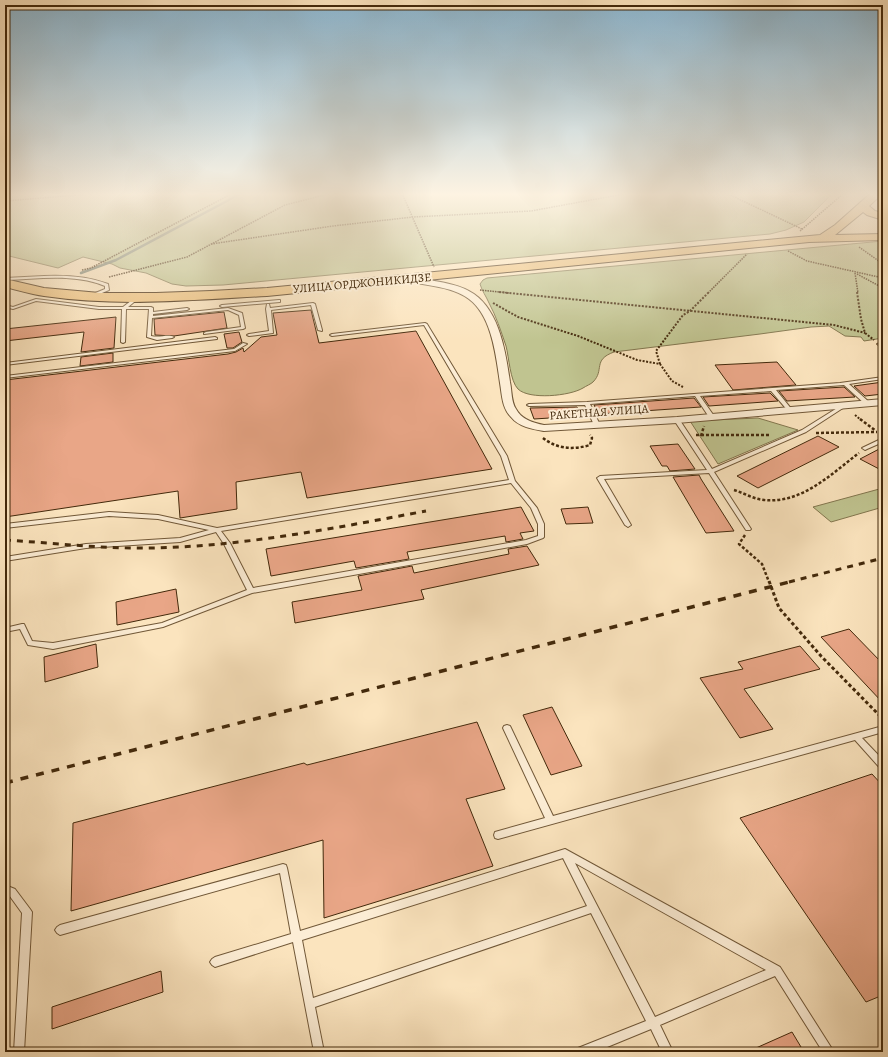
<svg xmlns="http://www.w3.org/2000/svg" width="888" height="1057" viewBox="0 0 888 1057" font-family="Alegreya,serif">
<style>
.green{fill:#c0c490;stroke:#82764e}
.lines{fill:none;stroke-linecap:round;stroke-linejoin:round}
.stream{stroke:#7a8271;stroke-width:2.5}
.building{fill:#e9a687;stroke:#43290b}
.service-casing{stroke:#715838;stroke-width:2}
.minor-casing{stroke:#715838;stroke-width:2}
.primary-casing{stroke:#43290b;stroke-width:2}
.path-far3{stroke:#43290b;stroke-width:1.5;stroke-dasharray:1.5 1;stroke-linecap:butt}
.path-far2{stroke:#43290b;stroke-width:2;stroke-dasharray:2 1.5;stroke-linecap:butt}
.path-far1{stroke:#43290b;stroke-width:2.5;stroke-dasharray:3 2;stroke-linecap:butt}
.path{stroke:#43290b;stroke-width:3;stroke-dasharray:3.5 2.5;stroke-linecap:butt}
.service{fill:#fcedd5;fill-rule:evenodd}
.minor{fill:#fcedd5;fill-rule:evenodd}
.primary{fill:#eec27f;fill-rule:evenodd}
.rail-far1{stroke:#43290b;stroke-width:3;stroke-dasharray:6 6;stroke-linecap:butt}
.rail{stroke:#43290b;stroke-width:3.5;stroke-dasharray:8 8;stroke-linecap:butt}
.labels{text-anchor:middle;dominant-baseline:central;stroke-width:4;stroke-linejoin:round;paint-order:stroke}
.far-street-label{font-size:12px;fill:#43290b;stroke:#fcedd5}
</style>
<rect width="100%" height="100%" fill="#fbe4be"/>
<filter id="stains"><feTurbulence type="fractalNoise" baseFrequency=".005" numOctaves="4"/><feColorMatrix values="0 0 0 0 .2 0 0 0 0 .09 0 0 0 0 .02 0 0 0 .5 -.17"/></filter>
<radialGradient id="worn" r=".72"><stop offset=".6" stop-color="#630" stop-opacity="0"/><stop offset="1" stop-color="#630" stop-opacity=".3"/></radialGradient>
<g class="green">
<polygon points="5,193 833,193 804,222 786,230 770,234 223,285 186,286 172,284 146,273 120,268 112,264 83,257 58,268 5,255"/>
<path d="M883 241V338L864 341 861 337 845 336 829 326 811 327 760 334 614 352C592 360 605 370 593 382 591 384 586 386 583 388 570 396 529 400 518 389 510 381 509 357 506 346 501 331 496 316 489 303 486 296 482 291 480 284L483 280 487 278Z"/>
<polygon points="758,418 798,430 718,464 690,421"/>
<polygon points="883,488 883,507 831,522 813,507"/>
</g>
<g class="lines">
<polyline class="stream" points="81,273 116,260 242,193"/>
</g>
<g class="building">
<polygon points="311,310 319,343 416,331 492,469 307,498 301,472 236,482 237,509 180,518 178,491 5,517 5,380 228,354 236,352 243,348 244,352 261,337 277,335 273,313"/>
<polygon points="224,312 227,328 174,336 155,335 154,319"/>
<polygon points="116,317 114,348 81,352 84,332 5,341 5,329"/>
<polygon points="239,332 242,342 233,348 227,348 224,334"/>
<polygon points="113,353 113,362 80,366 81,357"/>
<polygon points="777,362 796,385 733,390 715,365"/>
<polygon points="883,382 883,394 865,396 854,386"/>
<polygon points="844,387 855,397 787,401 779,391"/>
<polygon points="770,393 778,401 709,406 703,397"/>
<polygon points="694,398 701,407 599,414 594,405"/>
<polygon points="577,407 581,416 534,419 530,408"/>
<polygon points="818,436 839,447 758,488 737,476"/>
<polygon points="678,444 695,469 670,471 667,466 662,466 650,446"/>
<polygon points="883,447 883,471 860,459"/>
<polygon points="699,475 701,479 734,531 706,533 673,477"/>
<polygon points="521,507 534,531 520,533 523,539 506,542 505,536 407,552 409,559 356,568 354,561 271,576 266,549"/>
<polygon points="588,507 593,523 566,524 561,509"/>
<polygon points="527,546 539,565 421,590 424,599 295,623 292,602 362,590 358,576 412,566 414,573 509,554 508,549"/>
<polygon points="176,589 179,612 117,625 116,602"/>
<polygon points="849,629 883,664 883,703 821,637"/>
<polygon points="96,644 98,667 45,682 44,657"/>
<polygon points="800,646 820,669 744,689 773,729 740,738 700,678 743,669 738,662"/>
<polygon points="552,707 582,766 551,775 523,715"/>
<polygon points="477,722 505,789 466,799 493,866 324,918 323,840 71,911 73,823 304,763 307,765"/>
<polygon points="872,774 883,786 883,995 866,1002 740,818"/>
<polygon points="161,971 163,992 52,1029 52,1007"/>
<polygon points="792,1032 804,1052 747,1052"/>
</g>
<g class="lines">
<defs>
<g id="service">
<path d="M44 276C66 275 87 276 108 284L109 290 95 296H93V294L105 289V286C74 273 38 279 5 280V278Z"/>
<path d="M136 297 139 298 128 307H151L153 308V312L187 308 189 309 187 310 153 314V316L228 308 242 313 245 328 243 329 204 334V333L206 332 241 327 239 315 228 310 152 318 151 336C160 338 168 334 174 337L172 338 157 340 147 337 149 309H126L125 342 123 343 121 342 122 309H99L36 301 13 309 5 307V305L13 307 36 299 99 307H123Z"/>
<polygon points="279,300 280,300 280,302 222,307 220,306 222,305"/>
<polygon points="313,303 315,304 322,330 322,331 318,330 311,305 271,310 273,333 249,336 247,335 249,334 269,331 266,309 267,304 269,304 270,308"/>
<path d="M425 323 427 324 507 456 515 481 537 508 544 524V537L543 538 527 544 252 593 163 627 53 649 28 645 20 629 5 632V628L22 624H24L32 641 53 643 162 623 247 590 224 544 216 532 180 542 86 548 5 561V557L86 544 180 538 209 530 158 519 109 516 5 528V524L109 512 158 515 217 528 509 480 501 456 424 325 332 336 330 335 332 334ZM511 483 531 508 538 524V536L526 540 253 588 230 543 221 531Z"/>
<polygon points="215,337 217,338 217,339 5,365 5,363"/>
<polygon points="883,342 883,348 877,344"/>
<polygon points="243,343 247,344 235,351 5,378 5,376 234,349"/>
<polygon points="883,377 883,379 849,384 869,402 869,403 867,404 865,404 844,385 776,390 793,411 791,412 789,412 771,391 700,396 714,416 711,418 709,417 695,396 590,404 600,425 597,427 594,425 585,405 529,406 527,405 529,404 587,402 840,383"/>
<polygon points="842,405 846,405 846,406 806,432 714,472 751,529 750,530 746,530 709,473 604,479 631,525 628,527 625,525 597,478 600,476 707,470 674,420 675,419 679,419 712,469 802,430"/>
<polygon points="883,438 883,442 867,449 865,450 862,448"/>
<polygon points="507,725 510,726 511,728 553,816 883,726 883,732 862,738 883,760 883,769 880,768 855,740 498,839 495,838 494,835 495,832 545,818 503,728 504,726"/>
<path d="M565 849 780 967 834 1052H823L775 976 660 1025 673 1052H662L651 1029 595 1052H577L578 1048 646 1021 591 913 315 1007 324 1052H314L293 942 215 967 212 965 210 962 212 959 215 957 291 934 280 873 60 935 57 933 55 930 57 927 60 925 283 864 286 865 287 868 300 931ZM563 858 587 906 313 998 302 940ZM575 863 766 970 655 1017Z"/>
<polygon points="5,885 15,889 30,909 32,912 24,1052 14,1052 22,913 9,895 5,894"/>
</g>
<path id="minor" d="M407 277H410C430 281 457 282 474 294 500 312 506 354 510 382 512 391 511 402 516 409 521 419 533 423 544 425L677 417 883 399V405L677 423 544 431C532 429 519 427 511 417 502 408 502 395 500 383 496 356 492 316 469 299 452 286 426 286 407 281L406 279Z"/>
<path id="primary" d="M871 193H883L869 206 875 211 883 213V220L867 215 863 212 835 235 883 234V240L809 242 267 296C193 300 118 307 44 296 31 294 18 290 5 287V279L44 288 100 293H156L211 291 267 288 820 235 835 225Z"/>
</defs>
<use href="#service" class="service-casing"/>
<use href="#minor" class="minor-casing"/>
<use href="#primary" class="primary-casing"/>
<g class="path-far3">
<polyline points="402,193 434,267"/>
<polyline points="726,193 802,229"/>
<polyline points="5,201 102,193"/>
<polyline points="800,231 844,193"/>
<polyline points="211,244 333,226 413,217 531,211 629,193"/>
<polyline points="859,247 883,264"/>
<polyline points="788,251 807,261 883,278"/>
<polyline points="82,270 91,268 233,193"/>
<polyline points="855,273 858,293"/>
<polyline points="857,274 883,288"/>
<polyline points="109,277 187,257 285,205 332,193"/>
<polyline points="480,290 509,293"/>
<polyline points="708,293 747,254"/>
</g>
<g class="path-far2">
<polyline points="499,292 834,325 865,333"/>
<polyline points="857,292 861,319 865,333 874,340"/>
<polyline points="493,303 518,317 578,336 637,360 660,364 672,381 683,387"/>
<polyline points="660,364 656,351 683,315 690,311 709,292"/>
<polyline points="855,415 861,420"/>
</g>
<g class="path-far1">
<polyline points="860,419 876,431"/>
<polyline points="816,433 877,432"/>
<polyline points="696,435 771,435"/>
<polyline points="701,436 704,426"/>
<path d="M543 438C557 449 573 450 590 445L592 438 590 435"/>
<path d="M734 490C744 493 753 499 764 500 802 504 831 474 859 453"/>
<polyline points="745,535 739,544 762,564 769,582"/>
</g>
<polyline class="path" points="769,581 779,608 821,656 883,719"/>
<use href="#service" class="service"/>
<use href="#minor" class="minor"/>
<use href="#primary" class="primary"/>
<g class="rail-far1">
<path d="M5 540C54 543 104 549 153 548 246 546 335 528 426 511"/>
<polyline points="789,582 883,558"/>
</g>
<polyline class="rail" points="5,783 793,581"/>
</g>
<linearGradient id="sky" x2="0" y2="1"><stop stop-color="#8bb8d4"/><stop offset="0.57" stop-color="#fdf3e2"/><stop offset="1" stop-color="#fdf3e2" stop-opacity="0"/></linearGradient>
<rect width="888" height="341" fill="url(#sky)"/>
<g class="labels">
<g class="far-street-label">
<text transform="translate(362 283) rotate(-5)">УЛИЦА ОРДЖОНИКИДЗЕ</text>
<text transform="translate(599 412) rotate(-4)">РАКЕТНАЯ УЛИЦА</text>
</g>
</g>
<rect width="888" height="1057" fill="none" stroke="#fbe4be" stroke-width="20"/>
<rect x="6" y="6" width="876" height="1045" fill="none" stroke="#43290b" stroke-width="2"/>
<rect x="10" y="10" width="868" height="1037" fill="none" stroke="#43290b"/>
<rect width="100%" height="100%" filter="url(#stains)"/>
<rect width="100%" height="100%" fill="url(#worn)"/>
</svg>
